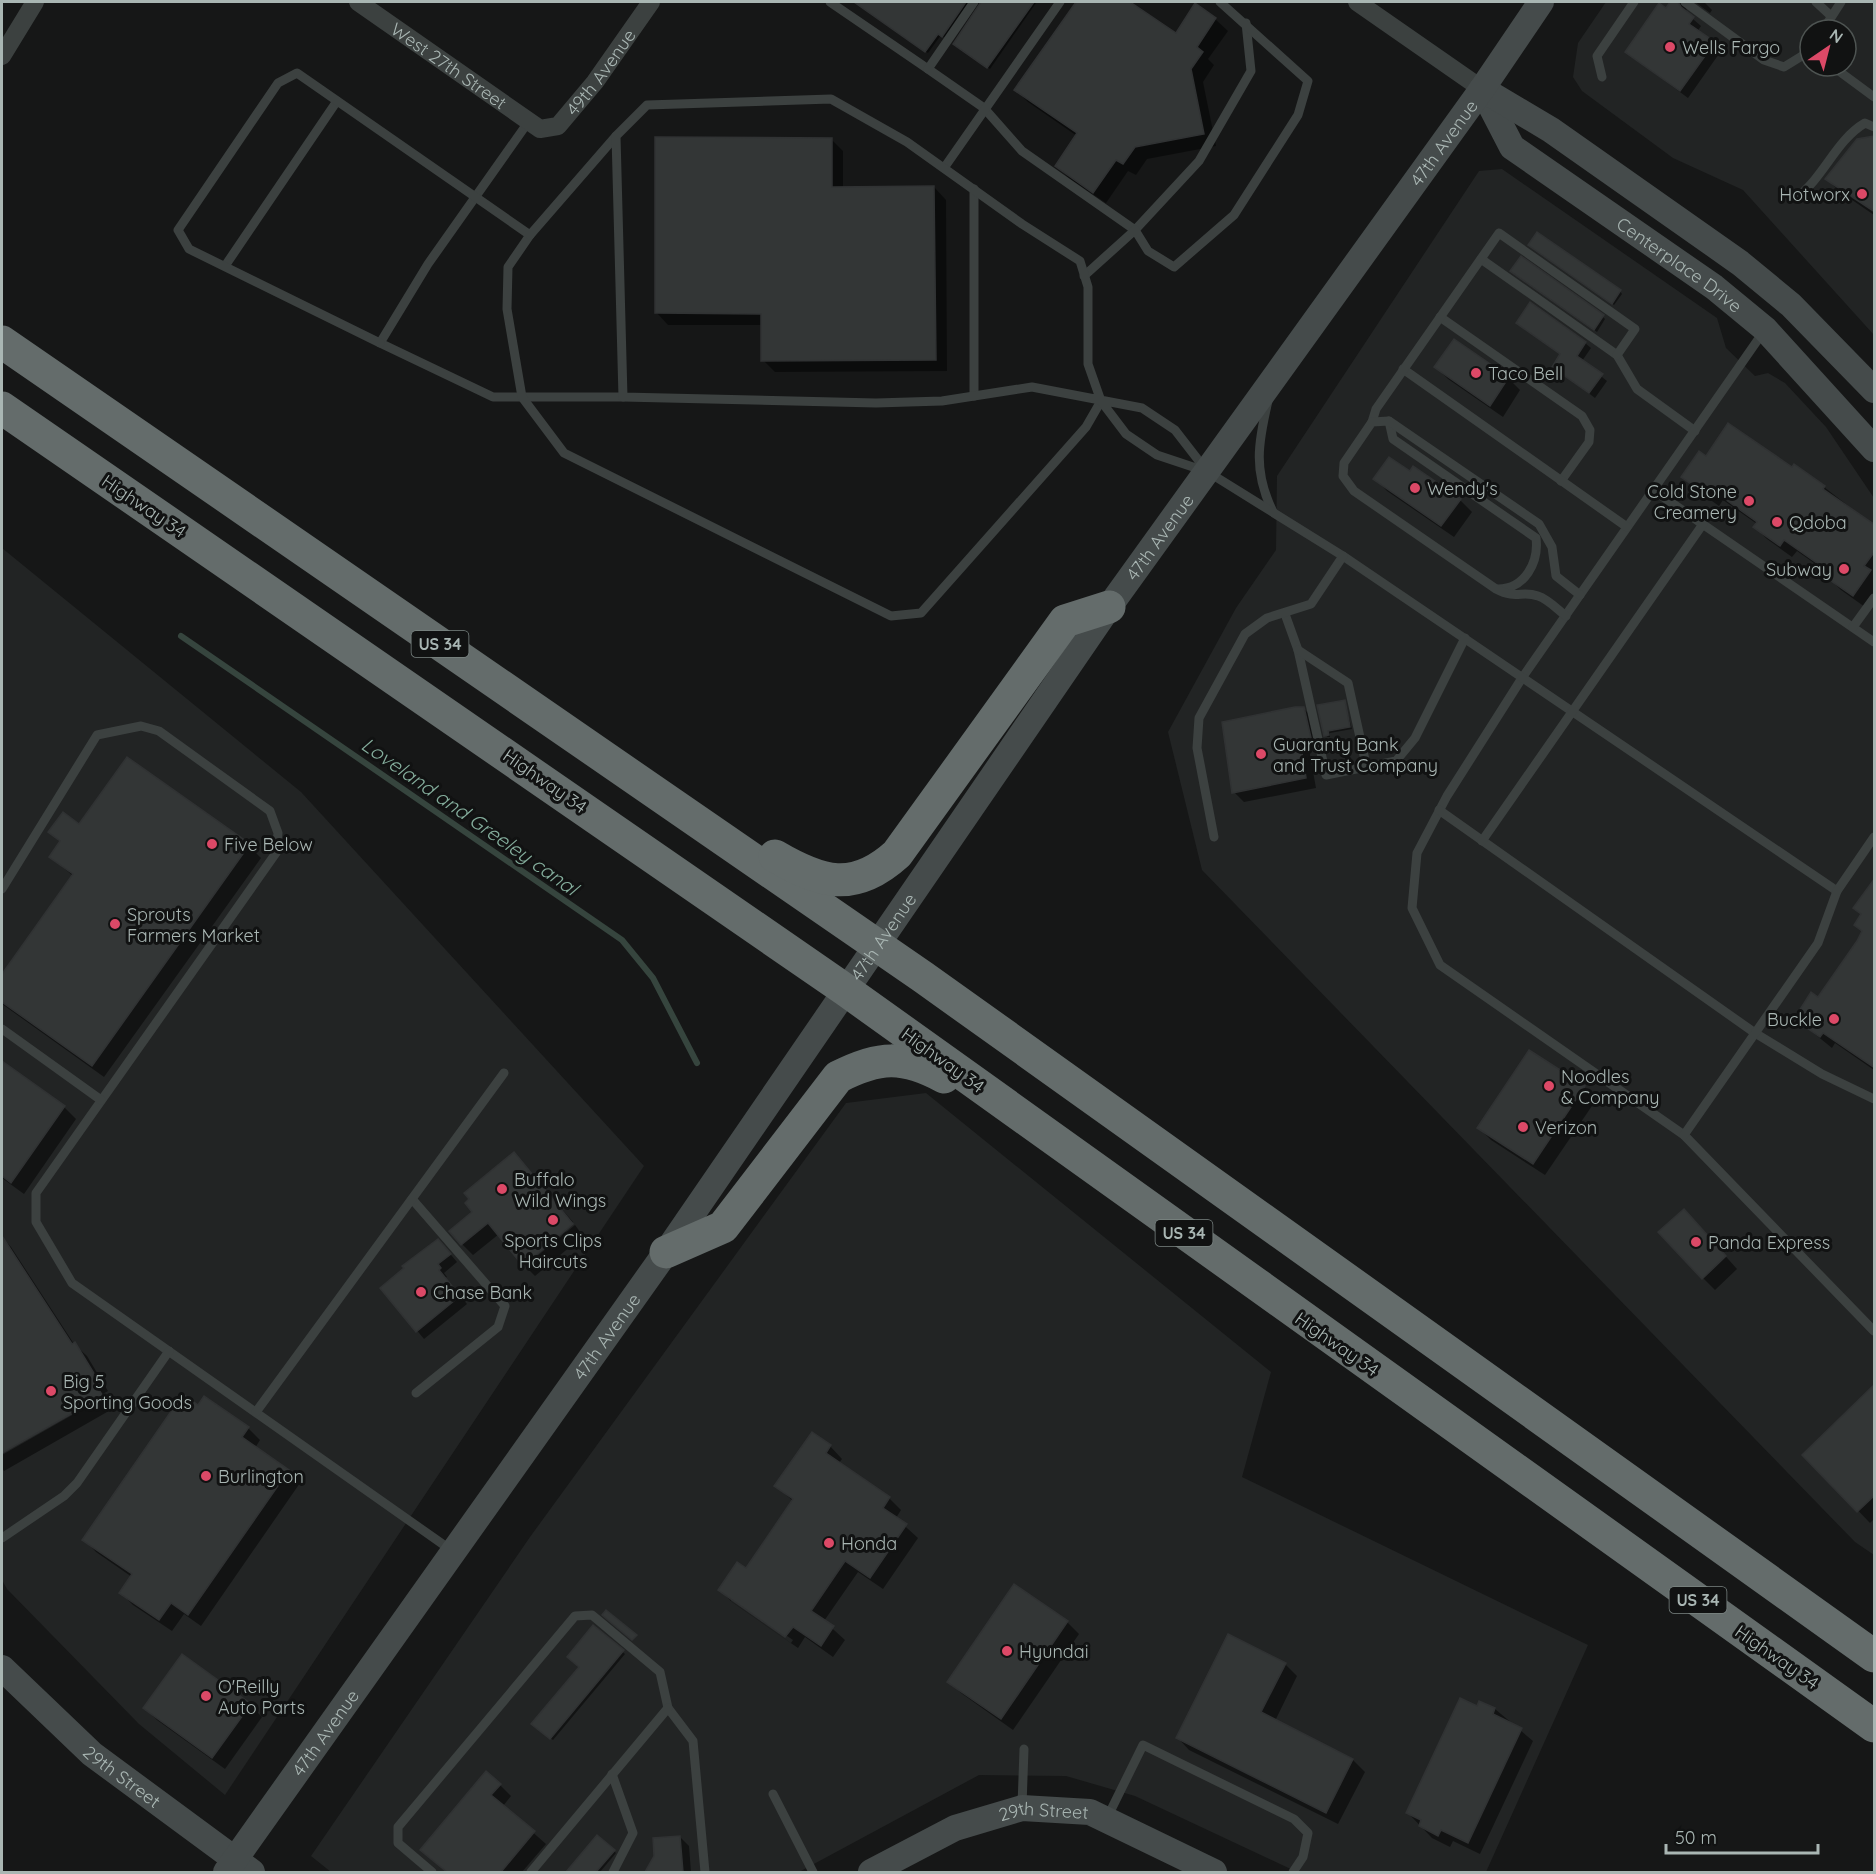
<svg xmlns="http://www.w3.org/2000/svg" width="1876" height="1874" viewBox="0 0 1876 1874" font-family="Quicksand,sans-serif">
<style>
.built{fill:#222424;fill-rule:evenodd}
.shadow{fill:#0007;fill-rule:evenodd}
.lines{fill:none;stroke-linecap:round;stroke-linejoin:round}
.stream{stroke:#36453e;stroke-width:6}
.building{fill:#333636;stroke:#303233;stroke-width:1.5}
.lane{stroke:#3c4140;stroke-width:9}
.street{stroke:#3c4140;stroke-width:18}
.secondary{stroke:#454b4b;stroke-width:26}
.highway{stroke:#646c6b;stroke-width:33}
.poi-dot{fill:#dc4967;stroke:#111212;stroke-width:2}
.labels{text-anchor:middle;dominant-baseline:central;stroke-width:6;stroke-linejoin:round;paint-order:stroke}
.shield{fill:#111212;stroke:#7b8583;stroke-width:1.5}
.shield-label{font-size:16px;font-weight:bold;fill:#a9b6b3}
.poi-label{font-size:18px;fill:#a9b6b3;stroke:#111212;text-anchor:start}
.street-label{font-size:18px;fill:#a9b6b3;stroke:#111212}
.water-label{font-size:20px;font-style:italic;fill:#84ad9c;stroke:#111212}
</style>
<rect width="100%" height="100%" fill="#161717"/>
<g class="built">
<path d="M1606 2H1874V335L1743 190 1673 158 1582 91 1573 77 1578 43ZM1810 30H1846V66H1810Z"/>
<polygon points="1502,169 1717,318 1726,348 1755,376 1768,373 1785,383 1826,427 1874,498 1874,1555 1855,1542 1202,870 1168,732 1236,608 1276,550 1277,476 1479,171"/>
<polygon points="2,548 301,792 644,1166 225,1795 139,1724 7,1589 2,1580"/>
<polygon points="926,1093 1271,1372 1242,1477 1588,1645 1486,1872 1297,1872 1135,1796 1066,1776 979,1775 799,1872 331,1872 311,1856 530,1537 846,1103"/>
</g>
<g class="shadow">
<polygon points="855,2 970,2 945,38 941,35 928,53"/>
<polygon points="980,2 1036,3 990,69 957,47 981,6"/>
<polygon points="1078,2 1127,2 1176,35 1215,19 1228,31 1208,59 1214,65 1203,82 1216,146 1147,159 1136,175 1128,171 1106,203 1069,178 1057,166 1077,136 1028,102 1016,90"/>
<polygon points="1672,2 1704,2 1712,10 1710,13 1695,2 1687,6 1686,13 1701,26 1697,32 1721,51 1688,98 1626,52"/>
<polygon points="831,139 843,151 843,188 934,187 946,200 947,371 775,372 763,360 762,325 668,325 656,312"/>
<polygon points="1874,142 1874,215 1839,191 1827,179"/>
<polygon points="1533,248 1620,291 1622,294 1614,305"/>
<polygon points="1521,259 1603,317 1605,319 1597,332 1514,273"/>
<polygon points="1518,323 1585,343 1591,348 1582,361 1607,381 1595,398 1554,367 1562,355"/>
<polygon points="1436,367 1508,378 1520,390 1503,417 1448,379"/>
<polygon points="1707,458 1793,469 1824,487 1874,526 1874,594 1865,607 1841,590 1829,578 1831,575 1797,551 1792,557 1767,539 1755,527 1757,524 1723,500 1719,506 1695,489 1683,477"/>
<polygon points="1375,478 1460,500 1472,512 1454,537 1387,491"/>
<polygon points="1344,702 1352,729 1330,733 1330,737 1328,737 1325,735"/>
<polygon points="1303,708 1314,719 1320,748 1309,749 1316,788 1244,802 1234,792"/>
<polygon points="80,826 249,846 261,858 104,1077 2,1004 2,976 73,876 51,857 61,843 50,832"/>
<polygon points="1874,880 1874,1070 1835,1043 1832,1048 1795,1018 1818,999 1863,932 1856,925 1862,915"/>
<polygon points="1530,1052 1584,1088 1596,1100 1545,1175 1491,1140 1479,1128"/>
<polygon points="2,1063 64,1107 76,1119 24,1194 2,1178"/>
<polygon points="514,1154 573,1222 523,1264 499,1234 473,1255 462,1244 474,1212 472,1199"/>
<polygon points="1696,1223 1737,1269 1715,1290 1703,1278"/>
<polygon points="575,1225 583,1236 535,1276 525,1266"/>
<polygon points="2,1237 11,1247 74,1344 87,1356 108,1391 2,1451"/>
<polygon points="446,1249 457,1262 444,1273 447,1277 445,1278 467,1304 424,1339 382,1288"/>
<polygon points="1874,1386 1874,1519 1870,1523 1805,1455"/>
<polygon points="109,1394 112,1398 108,1400 114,1408 4,1471 2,1468 2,1455"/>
<polygon points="198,1407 248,1428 260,1440 255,1448 288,1471 300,1483 201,1626 184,1614 172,1631 133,1605 121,1593 132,1577 96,1552 84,1539"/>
<path d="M830 1446 842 1459 839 1463 889 1498 901 1510 896 1518 918 1538 883 1589 858 1572 824 1621 845 1640 833 1657 805 1637 798 1648 732 1602 720 1590 746 1570 793 1501 776 1486ZM731 1598 793 1640 791 1643 731 1601Z"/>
<polygon points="1067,1622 1079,1634 1013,1730 961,1693 949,1681"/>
<polygon points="594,1627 625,1654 553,1740 533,1724 581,1667"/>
<polygon points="1285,1664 1297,1676 1275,1721 1353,1760 1365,1772 1338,1824 1189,1750 1177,1737"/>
<polygon points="1480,1703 1495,1709 1533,1741 1480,1854 1453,1841 1450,1847 1432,1838 1408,1813"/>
<polygon points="250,1705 262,1717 225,1769 157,1720 145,1708"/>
<polygon points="500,1785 511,1796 503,1806 546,1844 522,1872 447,1872 422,1850"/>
<polygon points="597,1837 616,1853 600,1872 568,1872"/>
<polygon points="680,1837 689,1846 691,1872 647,1872 656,1856"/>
</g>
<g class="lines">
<polyline class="stream" points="181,636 622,940 653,978 697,1063"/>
</g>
<g class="building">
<polygon points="854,2 966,2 942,37 938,34 925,52"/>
<polygon points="981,2 1034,2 987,68 953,44"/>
<polygon points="1076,2 1130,2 1176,33 1195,3 1216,18 1197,47 1203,52 1191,69 1204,134 1135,147 1123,164 1116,160 1093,193 1055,166 1077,133 1014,90"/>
<polygon points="1670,2 1678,2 1681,7 1694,17 1689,24 1715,42 1680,91 1625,52 1659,3 1666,8"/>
<polygon points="1875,136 1875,212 1825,179 1857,139"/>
<polygon points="655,137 832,138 832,187 934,186 936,360 761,361 761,314 655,313"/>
<polygon points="1537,232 1621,290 1612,304 1528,245"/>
<polygon points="1521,256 1604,315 1594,330 1510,271"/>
<polygon points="1530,302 1586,342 1577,356 1603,374 1589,393 1552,367 1560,354 1516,323"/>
<polygon points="1454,339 1509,377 1490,406 1434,367"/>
<polygon points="1728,423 1792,467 1794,464 1825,486 1823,489 1875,525 1875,551 1864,566 1871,570 1853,596 1827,578 1831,573 1784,540 1780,546 1753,527 1757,522 1711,489 1707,495 1681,477 1699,451 1706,456"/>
<polygon points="1389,457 1410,471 1413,466 1461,499 1441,526 1373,479"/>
<polygon points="1345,700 1350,727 1328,731 1329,735 1324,736 1317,705"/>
<polygon points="1295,707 1304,707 1311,738 1300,740 1306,778 1232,793 1222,722"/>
<polygon points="127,757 250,844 92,1066 2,1002 2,974 73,874 49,857 60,841 48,832 63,812 79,824"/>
<polygon points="1875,878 1875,1068 1823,1033 1820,1037 1794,1019 1811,992 1818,997 1857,941 1862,931 1854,925 1861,914 1853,908"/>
<polygon points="1529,1050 1585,1086 1533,1164 1477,1128"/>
<polygon points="2,1061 65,1106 11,1183 2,1176"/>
<polygon points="514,1152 573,1224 523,1266 488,1223 461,1245 449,1231 472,1212 465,1203 469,1199 464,1193"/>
<polygon points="1684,1209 1726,1256 1702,1279 1658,1232"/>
<polygon points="2,1236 72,1344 75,1342 101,1385 97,1387 103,1396 2,1453"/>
<polygon points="438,1239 451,1254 438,1264 441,1268 439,1270 460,1296 416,1332 380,1288 404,1268 402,1266"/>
<polygon points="1875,1384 1875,1495 1857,1512 1802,1455"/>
<polygon points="183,1394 198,1405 204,1396 249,1427 242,1437 289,1470 188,1615 171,1603 159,1620 119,1593 132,1574 82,1540"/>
<polygon points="812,1432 831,1445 826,1453 890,1497 883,1508 907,1524 870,1578 845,1561 811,1611 834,1626 821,1646 793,1627 785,1637 718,1590 737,1562 746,1568 793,1499 774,1486"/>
<polygon points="1014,1584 1068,1621 1001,1719 947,1682"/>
<polygon points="606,1610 637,1635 632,1640 602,1615"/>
<polygon points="593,1625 624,1650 550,1739 531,1724 579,1667 567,1657"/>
<polygon points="1228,1634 1286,1663 1261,1712 1353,1759 1326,1813 1176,1738"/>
<polygon points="182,1654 251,1704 212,1758 143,1708"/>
<polygon points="1460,1698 1477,1706 1479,1701 1495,1708 1493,1714 1522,1728 1468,1843 1441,1830 1438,1836 1419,1826 1421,1820 1406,1813"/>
<polygon points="486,1771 501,1784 491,1795 535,1831 501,1872 447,1872 420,1850"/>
<polygon points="597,1835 615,1850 596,1872 566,1872"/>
<polygon points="680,1836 683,1872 645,1872 654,1856 653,1838"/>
</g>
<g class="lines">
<g class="lane">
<polyline points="830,2 928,69"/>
<polyline points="974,2 928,69 984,108 1022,151 1135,230 1199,161 1251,71 1246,23"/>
<polyline points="1685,2 1764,60 1784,67 1810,51"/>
<polyline points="1816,2 1831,16"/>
<polyline points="1823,30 1841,2"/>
<polyline points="1832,66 1874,97"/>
<polyline points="1602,77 1597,56 1634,2"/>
<polyline points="529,121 428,264 380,343 493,397 623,397"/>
<polyline points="944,168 1060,2"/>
<path d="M1797 197C1824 177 1836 140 1865 123L1874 127"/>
<polyline points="530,235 508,267 507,309 522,397 564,453 891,616 921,613 1086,427 1101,401"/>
<polyline points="1481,259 1617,355 1637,389 1695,431"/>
<polyline points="225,266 337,101"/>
<polyline points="1084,276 1135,230 1148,251 1174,267 1234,215 1298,115 1308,81 1220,2"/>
<polyline points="1440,317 1582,416 1590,430 1589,442 1561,481"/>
<polyline points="1764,331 1522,678 1447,796 1417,853 1412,908 1440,965 1684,1135 1874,1331"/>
<polyline points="380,343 189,249 178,230 278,83 297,73 530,235 616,136"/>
<polyline points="1403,369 1627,527"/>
<polyline points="974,396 974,189"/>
<path d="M1268 401C1258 443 1253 471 1273 512"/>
<path d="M1389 421 1393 439 1536 538C1539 562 1525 589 1498 589"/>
<polyline points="1372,422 1376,409 1499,233 1635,329 1617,355"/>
<polyline points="1206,470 1175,430 1142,408 1032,387 942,401 876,403 623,397 616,136 647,105 831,99 907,142 1022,224 1080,261 1088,287 1088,364 1101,401 1126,434 1157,455 1208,472 1343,556 1837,891"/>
<polyline points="1653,490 1874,642"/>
<polyline points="1285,614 1298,650 1326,775 1396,761 1415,738 1465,638"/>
<path d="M1566 616C1558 610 1548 599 1538 596 1521 590 1517 600 1496 589L1354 491 1343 476 1344 463 1372 422 1389 421 1539 524 1552 547 1556 576 1580 595"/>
<polyline points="1853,627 1874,598"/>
<polyline points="1298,650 1348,683 1367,769"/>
<polyline points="1439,810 1755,1033 1822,1074 1874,1099"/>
<polyline points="1214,837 1197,748 1199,718 1245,634 1267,618 1311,604 1343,556"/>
<polyline points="1482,841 1703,524"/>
<polyline points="2,889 97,735 141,726 159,731 270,811 278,833 276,853 36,1193 36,1222 72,1283 451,1550"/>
<polyline points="2,1029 101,1100"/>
<polyline points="1684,1135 1818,943 1837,891 1874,837"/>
<polyline points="412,1199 505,1306 498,1327 416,1393"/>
<polyline points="256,1412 504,1073"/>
<polyline points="2,1538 64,1496 77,1483 169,1351"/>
<polyline points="612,1774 633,1833 613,1872"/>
<polyline points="773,1794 813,1872"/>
<polyline points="1022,1806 1024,1749"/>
<polyline points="1107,1818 1143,1745 1294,1819 1308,1833 1303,1857 1293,1872"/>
<polyline points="432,1872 398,1843 398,1827 575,1616 592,1615 660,1672 668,1708 693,1741 705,1872"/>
<polyline points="531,1872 668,1708"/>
</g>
<g class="street">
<path id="s1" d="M358 2 540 129 558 126 595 82 651 2"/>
<polyline points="1357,2 1482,89"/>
<polyline points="2,56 35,2"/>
</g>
<g class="secondary">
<path id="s2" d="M1482 89 1512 147 1714 287 1765 329 1874 449"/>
<polyline points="1482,89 1551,130 1740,263 1791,305 1874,390"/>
<path id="s3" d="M2 1668 92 1754 252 1872"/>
<path id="s4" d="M226 1872 669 1248 1109 607 1482 89 1541 2"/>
<path id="s5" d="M871 1872 955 1828 1022 1808 1090 1812 1214 1872"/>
</g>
<g class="highway">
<polyline points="2,342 923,977 1874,1656"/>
<polyline points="2,408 847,991 1874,1726"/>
<path d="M775 856C821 883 854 893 897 854L1065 621 1109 607"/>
<path d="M666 1252 723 1227 838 1077C879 1056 903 1055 944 1077"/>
</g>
</g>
<g class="poi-dot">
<circle cx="1670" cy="47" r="6"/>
<circle cx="1862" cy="194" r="6"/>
<circle cx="1476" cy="373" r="6"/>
<circle cx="1415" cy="488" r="6"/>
<circle cx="1749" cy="501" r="6"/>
<circle cx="1777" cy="522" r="6"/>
<circle cx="1844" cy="569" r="6"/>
<circle cx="1261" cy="754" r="6"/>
<circle cx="212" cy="844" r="6"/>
<circle cx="115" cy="924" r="6"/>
<circle cx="1834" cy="1019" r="6"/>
<circle cx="1549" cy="1086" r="6"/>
<circle cx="1523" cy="1127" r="6"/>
<circle cx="502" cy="1189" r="6"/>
<circle cx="553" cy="1220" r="6"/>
<circle cx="1696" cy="1242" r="6"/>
<circle cx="421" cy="1292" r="6"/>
<circle cx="51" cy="1391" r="6"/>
<circle cx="206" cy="1476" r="6"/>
<circle cx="829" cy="1543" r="6"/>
<circle cx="1007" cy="1651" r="6"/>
<circle cx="206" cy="1696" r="6"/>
</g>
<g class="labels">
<g class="shield">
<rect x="411.5" y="631" width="57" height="26" rx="4.5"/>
<rect x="1155.5" y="1220" width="57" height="26" rx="4.5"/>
<rect x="1669.5" y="1587" width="57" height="26" rx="4.5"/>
</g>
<g class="shield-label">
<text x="440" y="644">US 34</text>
<text x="1184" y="1233">US 34</text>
<text x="1698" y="1600">US 34</text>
</g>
<g class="poi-label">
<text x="1682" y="47">Wells Fargo</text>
<text x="1850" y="194" text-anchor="end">Hotworx</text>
<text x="1488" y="373">Taco Bell</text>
<text x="1427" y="488">Wendy's</text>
<text x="1737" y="491" text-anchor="end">Cold Stone<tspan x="1737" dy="21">Creamery</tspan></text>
<text x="1789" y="522">Qdoba</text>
<text x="1832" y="569" text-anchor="end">Subway</text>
<text x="1273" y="744">Guaranty Bank<tspan x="1273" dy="21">and Trust Company</tspan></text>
<text x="224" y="844">Five Below</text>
<text x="127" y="914">Sprouts<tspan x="127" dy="21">Farmers Market</tspan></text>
<text x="1822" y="1019" text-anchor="end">Buckle</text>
<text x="1561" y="1076">Noodles<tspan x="1561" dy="21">&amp; Company</tspan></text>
<text x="1535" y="1127">Verizon</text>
<text x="514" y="1179">Buffalo<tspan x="514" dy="21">Wild Wings</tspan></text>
<text x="553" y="1240" text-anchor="middle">Sports Clips<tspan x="553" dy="21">Haircuts</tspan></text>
<text x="1708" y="1242">Panda Express</text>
<text x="433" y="1292">Chase Bank</text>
<text x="63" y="1381">Big 5<tspan x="63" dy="21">Sporting Goods</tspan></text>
<text x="218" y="1476">Burlington</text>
<text x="841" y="1543">Honda</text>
<text x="1019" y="1651">Hyundai</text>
<text x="218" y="1686">O'Reilly<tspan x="218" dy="21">Auto Parts</tspan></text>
</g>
<g class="street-label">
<text stroke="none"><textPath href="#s1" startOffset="111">West 27th Street</textPath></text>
<text stroke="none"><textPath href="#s1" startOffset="309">49th Avenue</textPath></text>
<text stroke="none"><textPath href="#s4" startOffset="2115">47th Avenue</textPath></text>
<text stroke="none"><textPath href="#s2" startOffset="270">Centerplace Drive</textPath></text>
<text transform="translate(144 506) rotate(34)">Highway 34</text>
<text stroke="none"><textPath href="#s4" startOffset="1629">47th Avenue</textPath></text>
<text transform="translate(545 781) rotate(35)">Highway 34</text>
<text stroke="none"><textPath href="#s4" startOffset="1143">47th Avenue</textPath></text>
<text transform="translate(943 1060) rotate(36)">Highway 34</text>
<text stroke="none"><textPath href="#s4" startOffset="657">47th Avenue</textPath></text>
<text transform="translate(1337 1344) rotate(35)">Highway 34</text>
<text transform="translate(1777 1657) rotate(35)">Highway 34</text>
<text stroke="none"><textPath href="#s4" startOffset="171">47th Avenue</textPath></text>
<text stroke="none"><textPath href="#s3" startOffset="162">29th Street</textPath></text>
<text stroke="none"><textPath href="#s5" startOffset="186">29th Street</textPath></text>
</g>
<g class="water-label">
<text transform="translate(470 816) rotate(35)">Loveland and Greeley canal</text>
</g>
</g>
<rect width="1876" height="1874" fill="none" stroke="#a9b6b3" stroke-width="6"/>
<g transform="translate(1828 48) rotate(35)"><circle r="28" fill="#111212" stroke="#4e5452" stroke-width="1.5"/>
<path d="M0-4.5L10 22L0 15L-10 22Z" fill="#dc4967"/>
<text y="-9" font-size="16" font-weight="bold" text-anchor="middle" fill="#a9b6b3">N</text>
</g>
<path d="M1666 1844v9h152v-9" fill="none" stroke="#a9b6b3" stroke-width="3"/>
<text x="1675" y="1844" font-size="18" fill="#a9b6b3" stroke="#111212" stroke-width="4.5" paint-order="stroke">50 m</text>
</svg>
